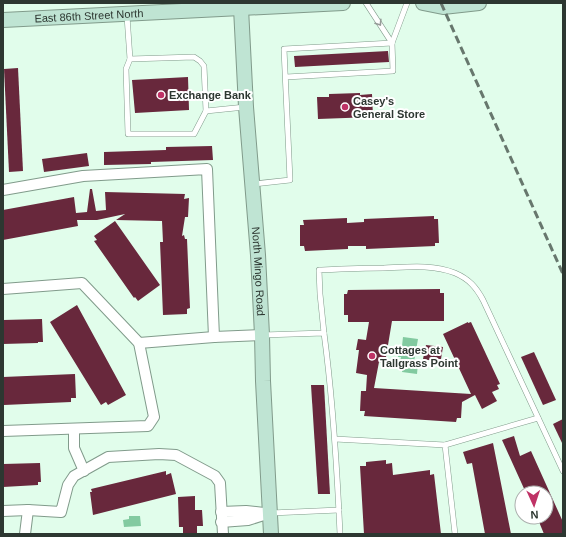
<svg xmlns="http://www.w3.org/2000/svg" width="566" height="537" viewBox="0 0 566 537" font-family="Arial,sans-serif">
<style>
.water{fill:#82caa0}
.building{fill:#68283c}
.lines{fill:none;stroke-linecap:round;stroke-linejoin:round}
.lane-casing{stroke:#819b8b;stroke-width:6}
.street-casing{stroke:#819b8b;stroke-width:12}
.secondary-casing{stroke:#819b8b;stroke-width:16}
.lane{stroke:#fff;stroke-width:5}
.street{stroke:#fff;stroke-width:10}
.secondary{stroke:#bfe4d3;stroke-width:14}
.rail{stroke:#67776d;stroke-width:3;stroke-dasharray:8 4;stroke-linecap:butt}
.oneway{stroke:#969b98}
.poi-dot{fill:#bf3266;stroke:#fff;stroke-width:1.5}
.labels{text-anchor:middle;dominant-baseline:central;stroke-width:4;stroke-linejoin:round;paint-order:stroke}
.street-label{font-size:11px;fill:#2d3731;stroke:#fff}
.poi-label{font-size:11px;font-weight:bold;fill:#2d3731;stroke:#fff;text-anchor:start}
</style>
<rect width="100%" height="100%" fill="#e1fdeb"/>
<g class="water">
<polygon points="403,337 418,339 414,362 418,363 417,374 402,372 403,367 399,366 401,357 398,357 400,346 402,346"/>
<polygon points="129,516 140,516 141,526 124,527 123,520 129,519"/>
</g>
<g class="building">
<polygon points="388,51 389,62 295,67 294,56"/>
<polygon points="18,68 23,171 9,172 4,69"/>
<polygon points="188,77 189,110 135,113 132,80"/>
<polygon points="360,93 360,95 372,94 373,117 318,119 317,97 329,97 329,94"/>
<polygon points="212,146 213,160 151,162 151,164 104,165 104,152 166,150 166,147"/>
<polygon points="87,153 89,166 44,172 42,159"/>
<polygon points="90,189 92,189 96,211 106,210 105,192 185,194 184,199 189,198 188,217 185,217 182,236 184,235 185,239 187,239 190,308 187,309 187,314 163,315 160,242 163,242 162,221 116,220 125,214 97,220 77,220 78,226 3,240 3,210 74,197 76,213 87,212"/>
<polygon points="434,216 434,219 438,219 439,243 435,243 435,246 366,249 366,246 348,246 348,249 305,251 304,246 300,246 300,225 304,225 303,220 347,218 347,223 364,222 364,219"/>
<polygon points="115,221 160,285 138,301 135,297 134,298 94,241 97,240 94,236"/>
<polygon points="440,289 440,293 444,293 444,321 392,321 385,363 379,362 374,388 471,394 443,334 468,322 468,323 471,322 500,384 497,385 499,389 492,392 497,401 482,409 475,395 462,402 461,418 457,418 456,422 364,416 365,411 360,411 361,391 366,391 367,375 356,373 359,350 356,350 358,339 366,340 369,322 348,322 348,315 344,315 344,294 347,294 348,290"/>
<polygon points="77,305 126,395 108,405 106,402 101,405 50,322"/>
<polygon points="42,319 43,342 38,342 38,343 3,344 3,320"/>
<polygon points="426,345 443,347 441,359 435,359 434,361 423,359"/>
<polygon points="534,352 556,400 543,405 521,357"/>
<polygon points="75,374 76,398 71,398 71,402 4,405 4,403 3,403 3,377"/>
<polygon points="311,385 324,385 330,494 318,494"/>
<polygon points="563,419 563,445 553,424"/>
<polygon points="514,436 520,456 531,451 563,522 563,534 544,534 537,517 546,517 546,493 526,493 502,440"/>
<polygon points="493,443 511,534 485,534 472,463 467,464 463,452"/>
<polygon points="386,460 386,464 392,463 393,475 430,470 430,475 434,474 441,534 364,534 360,466 366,466 366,462"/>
<polygon points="40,463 41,482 38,482 38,485 3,487 3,464"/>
<polygon points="166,471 166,475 171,473 176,494 93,515 90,492 92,492 91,489"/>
<polygon points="195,496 195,510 202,510 203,526 197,526 197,534 183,534 183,527 179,527 178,497"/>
</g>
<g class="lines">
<defs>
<g id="lane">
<polyline points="366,3 392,43"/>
<polyline points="127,16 130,59"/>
<polygon points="194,57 200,61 204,66 206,111 194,134 128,134 126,69 130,59"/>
<polyline points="286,77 393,71 392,43 407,3"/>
<polyline points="206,111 245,107"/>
<polyline points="253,184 290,180 284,49 392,43"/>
<path d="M324 333 320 294 319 270C341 269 362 268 384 268 407 267 433 264 455 273 469 279 476 287 483 300L563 471"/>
<path d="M263 335 324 333C333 400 337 467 340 534"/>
<polyline points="335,439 445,445 455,534"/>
<polyline points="445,445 538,418"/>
<polyline points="271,513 339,510"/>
</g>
<g id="street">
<polyline points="3,190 83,176 207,169 214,337"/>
<polyline points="3,289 82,283 139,343 154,417 148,426 3,431"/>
<polyline points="139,343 214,337 262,335"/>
<polyline points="74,429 74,448 84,471"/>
<polyline points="3,511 28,510 61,512 68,485 74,476 108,457 159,454 176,455 215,476 220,483 223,534"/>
<polyline points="221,512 246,511 264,513"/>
<polyline points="221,522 248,520 270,513"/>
<polyline points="25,534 28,510"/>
</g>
<g id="secondary">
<polyline points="423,3 443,7 479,3"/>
<path id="s1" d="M241 8 246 107 258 255 262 335 263 381 271 534"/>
<path id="s2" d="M3 20 343 3"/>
</g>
</defs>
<use href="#lane" class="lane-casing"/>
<use href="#street" class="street-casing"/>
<use href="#secondary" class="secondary-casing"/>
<use href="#lane" class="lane"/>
<use href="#street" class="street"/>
<use href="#secondary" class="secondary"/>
<polyline class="rail" points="441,3 563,274"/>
</g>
<defs><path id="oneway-chevron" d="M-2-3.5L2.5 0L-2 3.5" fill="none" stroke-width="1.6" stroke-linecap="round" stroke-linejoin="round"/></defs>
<use class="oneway" href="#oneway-chevron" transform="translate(379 23) rotate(57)"/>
<g class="poi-dot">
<circle cx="161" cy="95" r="4"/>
<circle cx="345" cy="107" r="4"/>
<circle cx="372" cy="356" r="4"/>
</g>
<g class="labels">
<g class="street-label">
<text stroke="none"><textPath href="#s2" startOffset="86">East 86th Street North</textPath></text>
<text stroke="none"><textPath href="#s1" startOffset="264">North Mingo Road</textPath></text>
</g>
<g class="poi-label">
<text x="169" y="95">Exchange Bank</text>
<text x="353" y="101">Casey's<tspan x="353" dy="13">General Store</tspan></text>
<text x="380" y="350">Cottages at<tspan x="380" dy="13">Tallgrass Point</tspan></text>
</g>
</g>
<rect width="566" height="537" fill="none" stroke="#2d3731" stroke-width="8"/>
<g transform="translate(534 505) rotate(177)"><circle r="19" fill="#ffffff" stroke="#abafad"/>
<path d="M0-3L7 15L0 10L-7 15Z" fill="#bf3266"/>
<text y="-6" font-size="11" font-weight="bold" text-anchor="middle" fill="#2d3731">N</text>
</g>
</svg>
